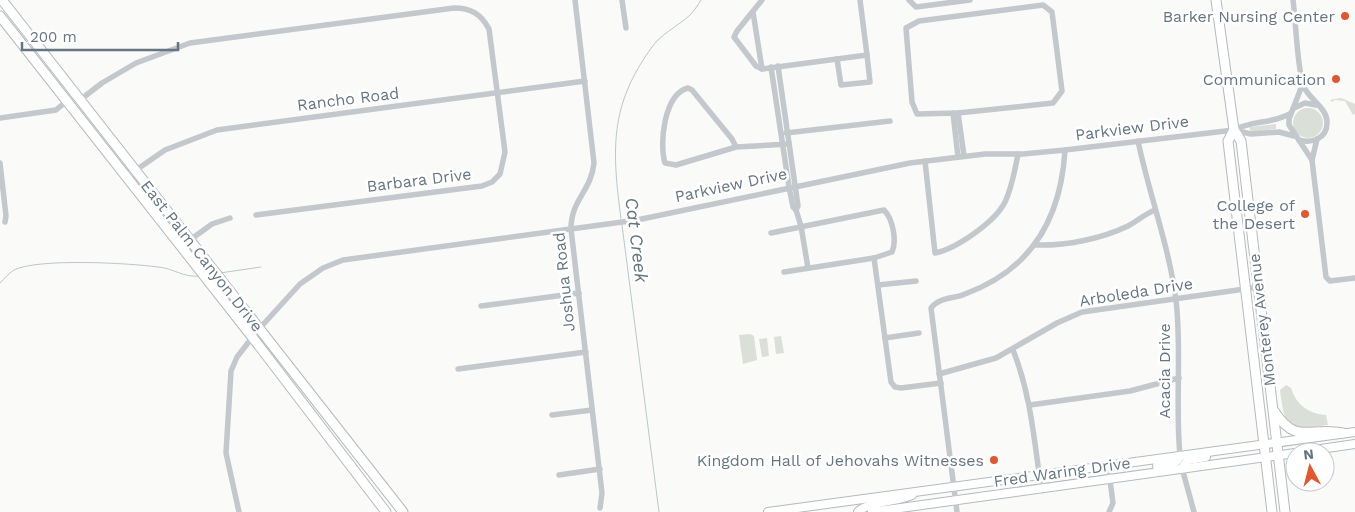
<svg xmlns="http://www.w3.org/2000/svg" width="1355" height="512" viewBox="0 0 1355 512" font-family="'Work Sans',sans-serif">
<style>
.green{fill:#dadfd7}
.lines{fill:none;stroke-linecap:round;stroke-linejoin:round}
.stream{stroke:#bbc7cb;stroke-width:1}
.secondary-casing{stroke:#b3babf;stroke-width:10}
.primary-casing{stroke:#b5babe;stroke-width:11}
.street{stroke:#c3c8cc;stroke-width:5.5}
.secondary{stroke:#fff;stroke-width:8}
.primary{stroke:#fff;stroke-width:9}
.poi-dot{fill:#e4572e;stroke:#fff;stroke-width:2}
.labels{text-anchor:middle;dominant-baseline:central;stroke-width:5;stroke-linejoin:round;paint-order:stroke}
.poi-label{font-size:16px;fill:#657683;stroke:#fff;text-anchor:end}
.street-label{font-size:16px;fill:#657683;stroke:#fff}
.water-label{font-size:18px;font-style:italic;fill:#60757c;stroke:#fff}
</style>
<rect width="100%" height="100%" fill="#fafaf8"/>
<g class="green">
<polygon points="1341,98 1355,104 1355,114 1353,115 1345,101 1335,100 1332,102 1330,100"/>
<circle cx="1308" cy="123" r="15"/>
<polygon points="1276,124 1276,129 1252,132 1250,130 1250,127"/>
<polygon points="750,334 754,336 757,360 743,364 739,335"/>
<polygon points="781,336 784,353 776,354 774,337"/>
<polygon points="767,338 769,356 762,357 759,339"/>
<path d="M1286 385 1291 388C1296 405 1309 414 1326 415L1328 425C1289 430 1285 431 1280 390Z"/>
</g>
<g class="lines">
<g class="stream">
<path d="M621 219C612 150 609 106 652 47 661 34 678 26 690 15 694 11 698 5 701 0"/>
<polyline points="622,225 659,512"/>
<polyline points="220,273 261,267"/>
<path d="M0 283C4 279 9 273 14 270 38 258 129 263 158 267 173 268 184 278 199 276"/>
</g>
<defs>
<g id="secondary">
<polyline points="1300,452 1355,444"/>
<path d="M1157 466C1166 465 1176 466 1180 456"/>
<polyline points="1182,468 1188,460 1206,457"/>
<polyline points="768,512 1355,432"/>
<path d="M858 512C864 503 899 501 912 495"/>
<polyline points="872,512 1295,453"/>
</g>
<g id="primary">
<polyline points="2,0 403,512"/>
<polyline points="1216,0 1234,130 1241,141 1285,512"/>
<polyline points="0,16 253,338 386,512"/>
<polyline points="1234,130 1228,141 1272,512"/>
<path d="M1274 411C1297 446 1309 426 1343 433"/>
</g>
</defs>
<use href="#secondary" class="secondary-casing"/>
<use href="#primary" class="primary-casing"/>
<g class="street">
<path d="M575 0 594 163C591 192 571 199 571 229L602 493 600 508"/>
<polyline points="622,0 626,28"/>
<polyline points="762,0 737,31 734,37 756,66 762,69 867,55 860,0"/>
<polyline points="909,0 916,7 970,0"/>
<path d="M1293 0C1296 24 1297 64 1303 85 1308 99 1328 108 1327 123 1327 138 1312 144 1299 140"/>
<polygon points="1043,5 1052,12 1062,91 1053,103 958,113 917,114 912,102 906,28 919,21"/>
<polyline points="753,12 762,69"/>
<polyline points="837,59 841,85 870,82 867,55"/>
<polyline points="778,66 798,206 796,210"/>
<polyline points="771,67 789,187 793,207 796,210 801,226 808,268"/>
<polyline points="1303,83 1289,119 1289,125 1312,160"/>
<path d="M80 100 102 83 136 63 190 43 454 8C471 8 481 14 489 29L505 152 500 174 492 182 482 186 256 215"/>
<polyline points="1294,108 1305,103 1316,105"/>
<polyline points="953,113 958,157"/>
<polyline points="958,113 964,156"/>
<polyline points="0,118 56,110 75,94"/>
<path d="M1234 130C1252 120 1273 124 1291 113"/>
<polyline points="786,133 890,121"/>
<polyline points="1317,139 1312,160 1326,277 1330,281 1355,278"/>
<path d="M1138 141C1149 194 1169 246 1176 300 1182 352 1175 404 1180 456"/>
<path d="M736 147 676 165 665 163C659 144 664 94 688 88L692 90 732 139 736 147 789 144"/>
<path d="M925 161 935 253C956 249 995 222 1005 202 1012 187 1015 170 1018 154"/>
<polyline points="0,163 6,216 5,222"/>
<polyline points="126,177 165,150 217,130 585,81"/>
<path d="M771 233 884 210C893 219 897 241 892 252L874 258 784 272"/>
<polyline points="190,240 212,224 230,218"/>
<path d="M1036 245C1065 246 1101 239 1128 226 1137 221 1145 214 1155 210"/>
<polyline points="874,258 891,382 895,387 901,388 941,383"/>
<polyline points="878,285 916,281"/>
<polyline points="481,306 579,293"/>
<polyline points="885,338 919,333"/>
<path d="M1013 350C1031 395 1034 440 1041 487"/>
<polyline points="458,369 586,352"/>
<polyline points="939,374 996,358 1057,323 1082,312 1259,287"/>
<polyline points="1030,405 1130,391 1179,378"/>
<polyline points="552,415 592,410"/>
<polyline points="1108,465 1113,503 1109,512"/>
<polyline points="1182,468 1194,512"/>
<polyline points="559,475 600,469"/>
<polyline points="239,512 226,453 231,371 237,357 259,329 300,284 323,268 343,260 637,220 910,163 985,154 1023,154 1065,150 1234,130 1251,134 1279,132 1294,136"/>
<path d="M957 512 931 308C939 297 954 299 965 294 1031 270 1061 218 1065 150"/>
</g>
<use href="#secondary" class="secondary"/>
<use href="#primary" class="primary"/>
</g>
<g class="poi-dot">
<circle cx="1345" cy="16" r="5"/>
<circle cx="1336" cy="79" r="5"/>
<circle cx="1305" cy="214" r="5"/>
<circle cx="994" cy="460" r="5"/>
</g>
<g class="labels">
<g class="poi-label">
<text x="1335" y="16">Barker Nursing Center</text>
<text x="1326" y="79">Communication</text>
<text x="1295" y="205">College of<tspan x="1295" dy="18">the Desert</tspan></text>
<text x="984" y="460">Kingdom Hall of Jehovahs Witnesses</text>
</g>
<g class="street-label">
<text transform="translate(348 99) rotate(-7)">Rancho Road</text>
<text transform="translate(1132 128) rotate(-7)">Parkview Drive</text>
<text transform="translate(419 180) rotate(-7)">Barbara Drive</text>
<text transform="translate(731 185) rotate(-12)">Parkview Drive</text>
<text transform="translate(202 256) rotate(52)">East Palm Canyon Drive</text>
<text transform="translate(564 282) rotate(-96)">Joshua Road</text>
<text transform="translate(1136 292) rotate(-9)">Arboleda Drive</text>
<text transform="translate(1262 320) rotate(-97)">Monterey Avenue</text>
<text transform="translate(1164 371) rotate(-90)">Acacia Drive</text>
<text transform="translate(1062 472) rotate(-8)">Fred Waring Drive</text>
</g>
<g class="water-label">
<text transform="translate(637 240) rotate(83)">Cat Creek</text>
</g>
</g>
<g transform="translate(1310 467) rotate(353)"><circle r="24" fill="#ffffff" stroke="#c1c8cd"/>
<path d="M0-4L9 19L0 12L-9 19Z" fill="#e4572e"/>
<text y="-8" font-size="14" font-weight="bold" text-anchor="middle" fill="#657683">N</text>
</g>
<path d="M22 42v8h156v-8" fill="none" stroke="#657683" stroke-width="2.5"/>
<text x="30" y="42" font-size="15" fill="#657683" stroke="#ffffff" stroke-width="4" paint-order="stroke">200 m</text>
</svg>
